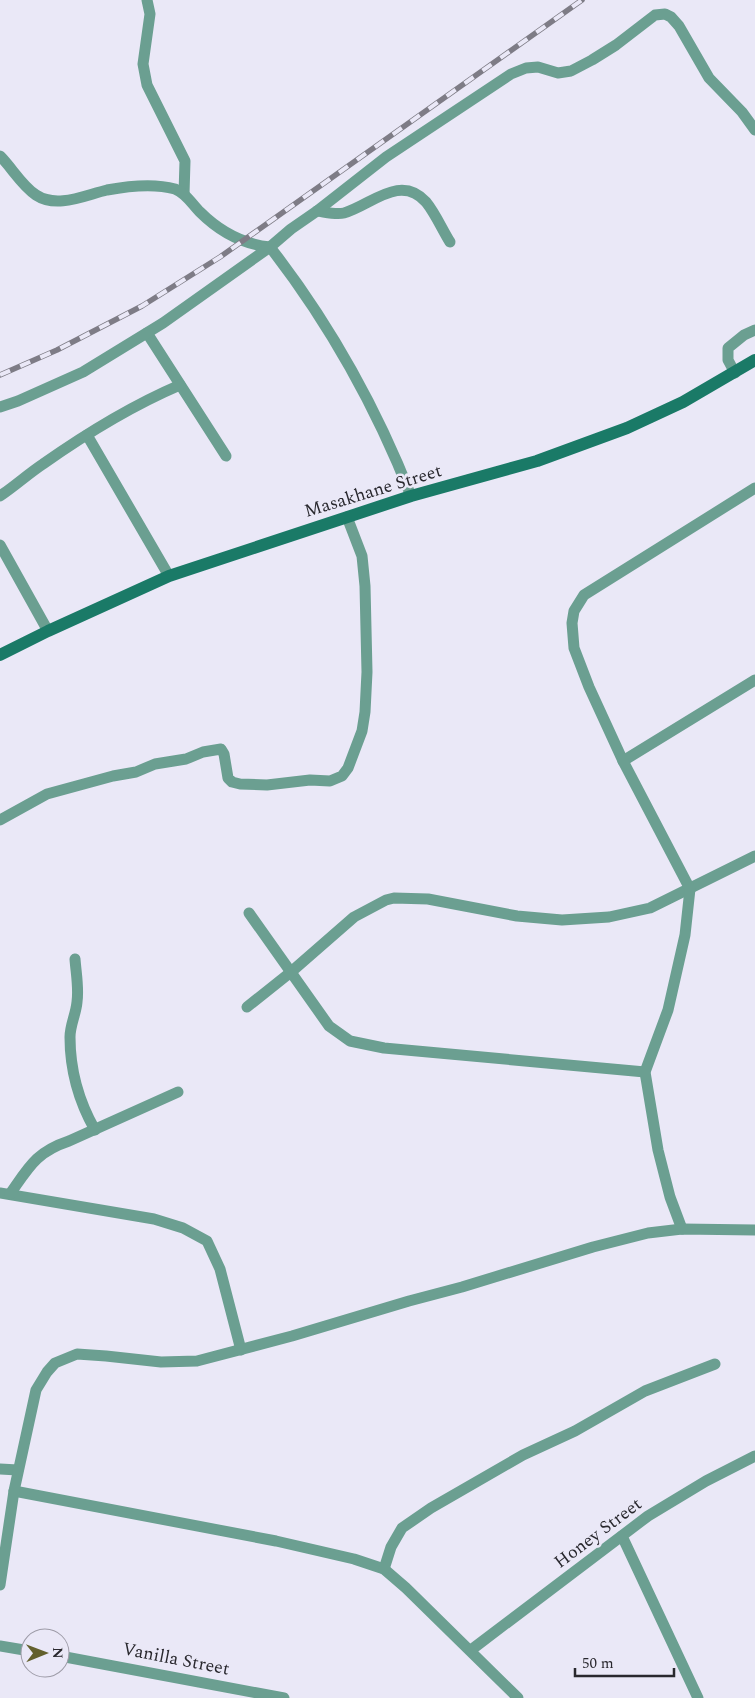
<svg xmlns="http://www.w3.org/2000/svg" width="755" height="1698" viewBox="0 0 755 1698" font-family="Spectral,serif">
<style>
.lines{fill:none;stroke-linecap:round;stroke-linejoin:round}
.street{stroke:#6b9f91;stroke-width:11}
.secondary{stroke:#1a7a67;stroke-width:12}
.rail-casing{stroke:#7e7c86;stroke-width:5.5}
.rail{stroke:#eae8f7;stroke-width:4;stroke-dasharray:11;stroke-linecap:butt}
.labels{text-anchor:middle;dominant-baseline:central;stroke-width:5;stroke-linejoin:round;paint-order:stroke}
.street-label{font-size:18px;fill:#29282e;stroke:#eae8f7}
</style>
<rect width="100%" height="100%" fill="#eae8f7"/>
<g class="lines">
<g class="street">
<polyline points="147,0 150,14 143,64 147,85 185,161 184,194"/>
<path d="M0 156C12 168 22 186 36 195 57 209 85 195 107 190 128 186 154 183 175 189 186 193 192 204 200 212 220 232 242 244 270 247 329 323 376 407 411 496"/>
<path d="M317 211C325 212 336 215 344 213 370 206 400 173 426 202 435 213 442 229 450 242"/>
<polyline points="147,333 226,456"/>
<polyline points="735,373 728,360 728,348 744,335 755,330"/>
<polyline points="0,407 18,401 83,372 163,323 270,247 291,229 317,211 386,157 511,74 526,68 538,67 558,73 571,71 592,60 616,45 655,15 665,14 671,17 679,26 709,78 742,112 755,130"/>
<polyline points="87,435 169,576"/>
<path d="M0 496C15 486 28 474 43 464 87 433 131 406 180 385"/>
<polyline points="0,545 48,631"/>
<polyline points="623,761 755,680"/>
<polyline points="0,820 47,794 113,776 136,772 155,764 186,759 203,752 221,749 224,754 228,778 232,782 240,784 267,785 310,780 330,781 342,776 348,768 362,731 365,712 367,672 365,586 362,556 347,517"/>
<polyline points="249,913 329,1026 350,1041 384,1048 645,1072"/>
<path d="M75 959C76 973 79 988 77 1002 76 1014 70 1025 70 1037 70 1071 78 1100 95 1130"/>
<polyline points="247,1007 291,972 354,917 386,900 394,898 428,899 517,916 562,920 609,917 650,908 755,856"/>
<polyline points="0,1193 154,1219 183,1228 207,1241 220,1269 241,1350"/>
<path d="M10 1194C29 1167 36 1152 69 1141L178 1092"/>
<polyline points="682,1229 670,1197 658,1150 645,1072 668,1010 685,935 690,889 623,761 589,687 574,648 572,623 574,611 584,595 755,488"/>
<polyline points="0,1469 18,1470"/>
<polyline points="14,1491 276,1541 354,1559 384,1569 406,1588 518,1698"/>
<polyline points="622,1536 698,1698"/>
<polyline points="384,1569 391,1547 402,1528 431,1508 523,1455 575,1431 645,1391 715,1364"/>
<polyline points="0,1585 14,1491 36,1390 47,1372 55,1363 77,1354 106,1356 161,1362 197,1361 292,1336 409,1301 462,1287 593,1247 648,1233 682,1229 755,1230"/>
<polyline points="0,1646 30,1651"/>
<polyline points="471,1650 648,1516 706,1481 755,1456"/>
<polyline points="60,1656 284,1698"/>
</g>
<polyline class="secondary" points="0,655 48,631 169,576 411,496 537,461 627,428 683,402 755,360"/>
<defs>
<polyline id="rail" points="0,375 57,350 142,306 220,257 582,0"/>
</defs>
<use href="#rail" class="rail-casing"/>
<use href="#rail" class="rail"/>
</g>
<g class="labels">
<g class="street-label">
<text transform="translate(373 491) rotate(-17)">Masakhane Street</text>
<text transform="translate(598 1533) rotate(-37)">Honey Street</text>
<text transform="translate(176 1659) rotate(11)">Vanilla Street</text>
</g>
</g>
<g transform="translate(45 1653) rotate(89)"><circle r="24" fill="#eae8f7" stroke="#9d9ba7"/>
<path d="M0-4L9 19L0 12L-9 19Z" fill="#63602d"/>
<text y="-8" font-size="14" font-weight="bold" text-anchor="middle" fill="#29282e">N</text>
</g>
<path d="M575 1668v8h99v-8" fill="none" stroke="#29282e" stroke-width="2.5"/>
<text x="582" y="1668" font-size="15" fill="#29282e" stroke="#eae8f7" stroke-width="4" paint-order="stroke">50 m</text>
</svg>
